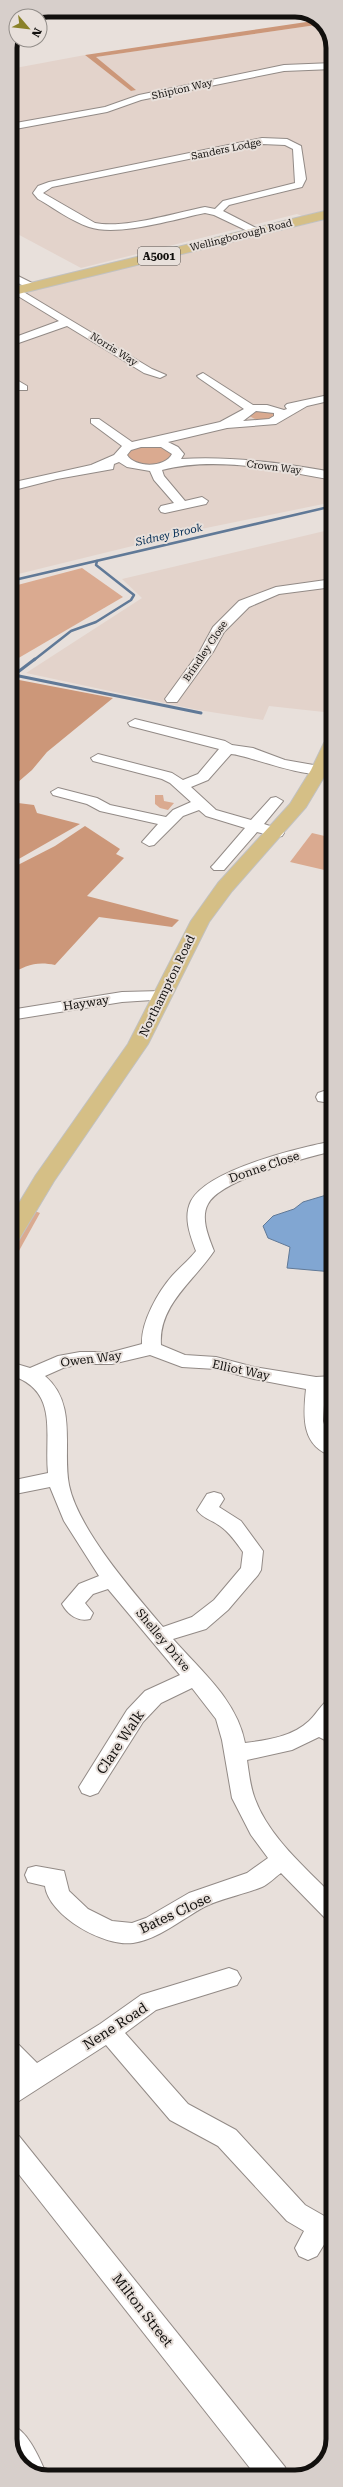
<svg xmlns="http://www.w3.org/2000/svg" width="343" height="2487" viewBox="0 0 343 2487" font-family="'Roboto Serif',serif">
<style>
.built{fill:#e3d3cb}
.green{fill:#daaa90}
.forest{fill:#cc9779}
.water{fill:#81a6d2;stroke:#607997}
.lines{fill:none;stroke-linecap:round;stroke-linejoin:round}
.stream-far1{stroke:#607997;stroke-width:2.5}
.stream{stroke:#607997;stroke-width:3}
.minor-casing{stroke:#928a86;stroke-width:2}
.major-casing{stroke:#c1c1c0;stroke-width:2}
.minor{fill:#fff;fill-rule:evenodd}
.major{fill:#d5bf86;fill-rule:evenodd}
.labels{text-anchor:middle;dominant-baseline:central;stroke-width:4;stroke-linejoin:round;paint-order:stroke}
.far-street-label{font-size:10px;fill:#12100e;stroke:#e8e0db}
.shield{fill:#e8e0db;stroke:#524e4c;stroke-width:1}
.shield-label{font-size:11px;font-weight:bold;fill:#12100e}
.far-water-label{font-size:11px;font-style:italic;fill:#022b53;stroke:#e8e0db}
.street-label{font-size:12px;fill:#12100e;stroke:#e8e0db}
.near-street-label{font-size:14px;fill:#12100e;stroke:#e8e0db}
.rim{fill:none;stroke:#12100e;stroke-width:5}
</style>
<rect width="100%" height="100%" fill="#e8e0db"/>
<g class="built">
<polygon points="323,24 333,43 333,208 302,216 297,214 81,268 10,230 10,69 85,55 131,91 135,90 95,57"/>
<polygon points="333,218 333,502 206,528 10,576 10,338 16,336 10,333 10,295"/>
<polygon points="333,529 333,713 269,706 263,720 198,710 26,673 142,598 122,579"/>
</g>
<g class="green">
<path d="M254 411 274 412 276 415C269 421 255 422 249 415Z"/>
<path d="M142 446H159L172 452 173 457C160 470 138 466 126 456L128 451Z"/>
<polygon points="82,568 123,597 10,663 10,587"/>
<polygon points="155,795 163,795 164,801 174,803 168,810 160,808 155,804"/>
<polygon points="312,833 333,838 333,872 290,862"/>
<polygon points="32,1210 40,1213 10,1267 10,1247"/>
</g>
<g class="forest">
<polygon points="320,20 323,24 96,57 136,90 131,91 85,55"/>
<polygon points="14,679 113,698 47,752 32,770 10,789 10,682"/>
<polygon points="10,802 34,805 37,813 80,824 10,864"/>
<path d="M85 826 120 849 116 854 124 858 87 896 179 920 172 927 99 917 55 965C37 961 25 965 10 975V869L55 846Z"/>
</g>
<polygon class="water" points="333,1193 333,1272 287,1268 290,1247 268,1238 263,1226 273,1216 294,1209 303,1202"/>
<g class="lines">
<g class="stream-far1">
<polyline points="10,581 333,506"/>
<polyline points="34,660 71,631 96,622 131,600 134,595 96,565 97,561"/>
</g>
<g class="stream">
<polyline points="14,675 201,713"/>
<polyline points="10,678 35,659"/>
</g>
<defs>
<g id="minor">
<polygon points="333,63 333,69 284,71 141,100 107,112 10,130 10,124 105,107 139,95 284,65"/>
<path d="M262 138 287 139 301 146 306 179 302 187 229 205 223 211 260 230 261 232 256 235 214 215 205 213C175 219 118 237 89 227 71 221 54 208 38 199L33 193 38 186 49 182ZM262 144 285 145 293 149 295 183 223 201 215 209 205 207C175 213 124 229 95 223L43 193 52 187Z"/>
<polygon points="10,272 36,285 37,287 32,290 10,279"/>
<polygon points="17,288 152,369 166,375 160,378 144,373 67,326 10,346 10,339 59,321 13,293 12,291"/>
<path d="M203 373 253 405H267L284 410 287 409 285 406 287 404 333 394V400L307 406 276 424 227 428 168 442 178 447 184 454 181 459C232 456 283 463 333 472V480C279 470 216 456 162 470L164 476 185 501 202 497 208 501 206 504 165 513 161 512 159 509 161 506 174 503 154 480 150 471 127 467 119 462 114 464 113 469 57 479 10 491V483L91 465 114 455 122 446 91 423V419H99L132 442 220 422 244 409 199 378 197 376ZM256 411 274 413V416L269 419 243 421ZM141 447H161L172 454C165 468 135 468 127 455L131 450Z"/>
<polygon points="10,376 27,386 27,390 19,390 10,384"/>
<polygon points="333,579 333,587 279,594 249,607 224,632 213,652 177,702 167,702 165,699 200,651 213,627 239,601 276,587"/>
<path d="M135 719 225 741 232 745 253 748 285 760 325 767 327 770C318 784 248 755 231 754L208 780 191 787 216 810 251 820 271 798 276 797 283 801 264 824 282 830 284 833 282 836 277 837 257 832 224 870H214L211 867 214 864 245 828 206 816 199 810 183 816 154 845 149 846 142 842 158 824 100 811 87 804 53 795 51 792 58 788 97 798 110 805 166 817 173 810 191 802 170 783 162 779 93 761 91 758 98 754 172 773 183 780 198 774 219 749 130 726 128 723Z"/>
<polygon points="162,991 168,993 170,996 168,999 122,1002 10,1020 10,1010 122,992"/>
<polygon points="333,1088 333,1099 324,1102 318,1101 316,1097 318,1093"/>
<path d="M333 1141V1151C305 1158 221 1179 208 1204 200 1218 209 1238 214 1251 195 1280 158 1305 161 1345L185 1355 216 1357 254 1367 316 1377 333 1376V1389H325L323 1421 327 1434 333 1440V1456C301 1447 303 1416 306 1389L254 1379 216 1369 182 1367 150 1355 112 1364H80L63 1368 45 1376C78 1404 62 1449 69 1485 78 1529 133 1592 163 1627L192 1617 214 1600 241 1568 243 1552C236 1542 229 1532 220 1526 212 1520 202 1518 197 1510L207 1494 214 1492 221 1494 224 1499 219 1507 241 1521 263 1551 261 1570 258 1575 228 1610 206 1629 173 1639C200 1670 237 1700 245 1743 267 1740 292 1737 309 1721 318 1713 322 1701 333 1698V1744L319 1737 292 1750 247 1760C249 1773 250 1786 255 1799 269 1837 305 1867 333 1896V1921L325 1918 281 1873C275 1877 269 1884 262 1887 243 1895 222 1898 204 1907 182 1919 159 1939 133 1943 104 1947 49 1916 45 1886L28 1882 25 1875 28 1868 36 1866 64 1871 69 1891 88 1909 112 1921 132 1923 146 1918 189 1893 247 1873 268 1858 251 1835 232 1798 222 1740 216 1719 192 1688 161 1703 143 1722 98 1793 90 1796 82 1793 79 1787 127 1710 145 1691 180 1675 108 1589 93 1594 85 1603 93 1613 90 1619C78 1622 68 1615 62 1604L79 1584 99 1576 64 1521 50 1487 10 1495V1481L48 1473C44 1434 60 1390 10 1375V1362L30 1368 58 1356 80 1352H112L142 1344C141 1322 158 1292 172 1276 180 1267 189 1260 196 1251 190 1235 183 1217 191 1201 208 1169 299 1148 333 1141Z"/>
<polygon points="229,1968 237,1971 241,1978 237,1985 156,2010 125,2033 188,2104 236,2130 305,2205 333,2221 333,2246 325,2243 317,2256 308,2260 299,2256 295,2248 304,2231 287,2221 218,2146 170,2120 106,2045 19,2101 10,2104 10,2080 17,2076 10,2069 10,2042 19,2045 37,2063 100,2024 141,1995"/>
<polygon points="10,2133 19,2136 285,2467 289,2477 257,2477 10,2163"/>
<path d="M10 2424C27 2430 38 2455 45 2471L43 2476C14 2462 10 2456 10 2424Z"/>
</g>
<g id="major">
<polygon points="333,209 333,217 10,296 10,288"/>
<polygon points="333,738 333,762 306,807 232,891 209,922 148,1044 54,1181 18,1241 10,1243 10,1218 36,1175 128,1044 191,921 218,883 290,804 311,770 324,743 327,739"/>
</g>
</defs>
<use href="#minor" class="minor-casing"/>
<use href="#major" class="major-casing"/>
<use href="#minor" class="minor"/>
<use href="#major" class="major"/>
</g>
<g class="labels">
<g class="far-street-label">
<text transform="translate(182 89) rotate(-13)">Shipton Way</text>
<text transform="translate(226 149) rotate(-12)">Sanders Lodge</text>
<text transform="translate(241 235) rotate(-14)">Wellingborough Road</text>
<text transform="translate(114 349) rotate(32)">Norris Way</text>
<text transform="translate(274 467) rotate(7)">Crown Way</text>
<text transform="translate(205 651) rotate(-56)">Brindley Close</text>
</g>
<rect class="shield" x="138" y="247" width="42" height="18" rx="3"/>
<g class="shield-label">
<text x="159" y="256">A5001</text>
</g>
<g class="far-water-label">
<text transform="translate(169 535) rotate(-13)">Sidney Brook</text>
</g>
<g class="street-label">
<text transform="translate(167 986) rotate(-64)">Northampton Road</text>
<text transform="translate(86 1003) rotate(-9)">Hayway</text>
<text transform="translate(264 1167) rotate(-19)">Donne Close</text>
<text transform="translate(91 1359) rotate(-7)">Owen Way</text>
<text transform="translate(241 1370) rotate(12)">Elliot Way</text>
<text transform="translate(163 1640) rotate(50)">Shelley Drive</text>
</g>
<g class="near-street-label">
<text transform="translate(120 1742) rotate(-56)">Clare Walk</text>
<text transform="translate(175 1913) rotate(-25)">Bates Close</text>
<text transform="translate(115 2026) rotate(-33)">Nene Road</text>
<text transform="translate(143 2310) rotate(52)">Milton Street</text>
</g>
</g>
<path d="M0 0H343V2487H0ZM48 17H295A31 31 0 0 1 326 48V2439A31 31 0 0 1 295 2470H48A31 31 0 0 1 17 2439V48A31 31 0 0 1 48 17Z" fill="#d7cfcb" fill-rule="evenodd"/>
<path class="rim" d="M48 17H295A31 31 0 0 1 326 48V2439A31 31 0 0 1 295 2470H48A31 31 0 0 1 17 2439V48A31 31 0 0 1 48 17Z"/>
<g transform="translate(28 28) rotate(118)"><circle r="19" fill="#e8e0db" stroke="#928d89"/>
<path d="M0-3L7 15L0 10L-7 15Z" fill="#8a8128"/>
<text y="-6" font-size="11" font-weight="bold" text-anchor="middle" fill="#12100e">N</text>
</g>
</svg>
